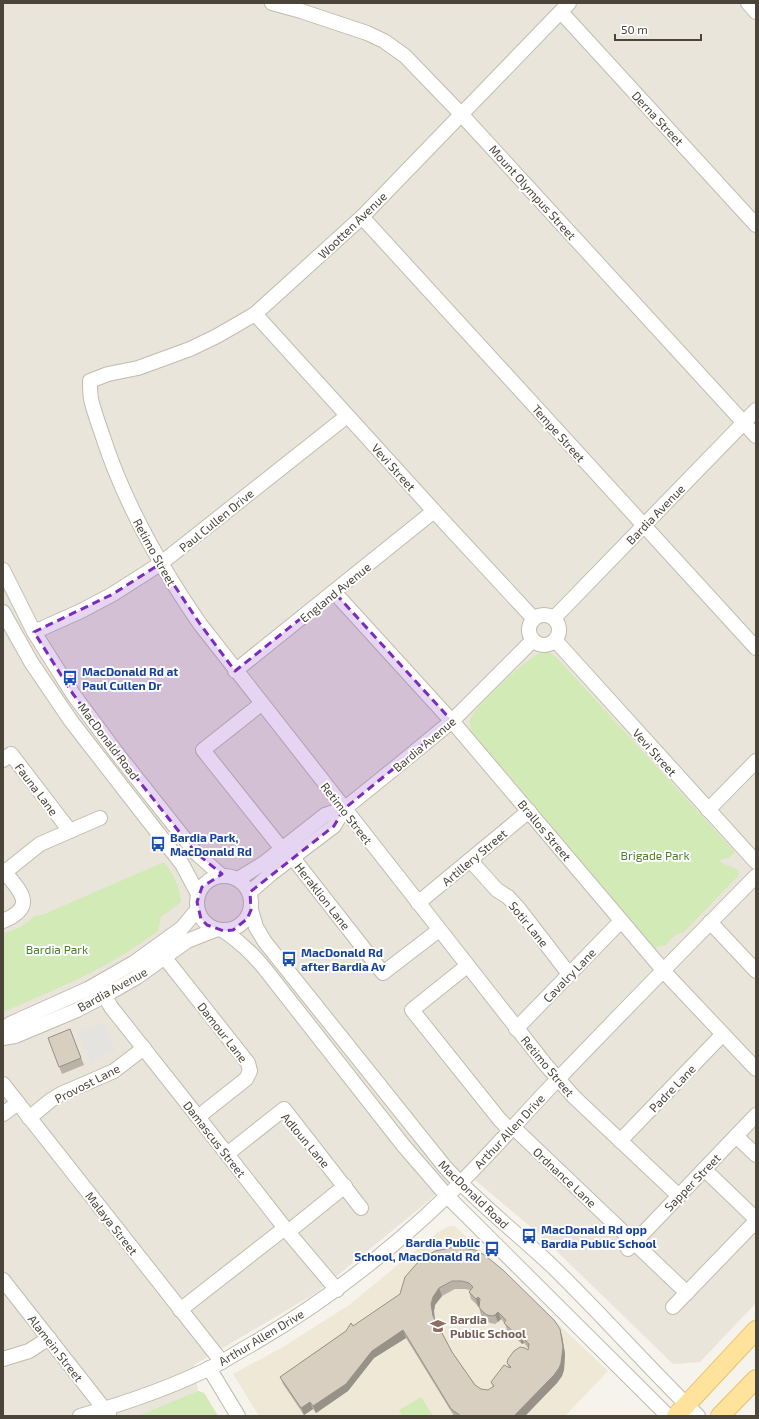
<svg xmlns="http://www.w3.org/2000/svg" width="759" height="1419" viewBox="0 0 759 1419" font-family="'Exo 2',sans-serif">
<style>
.residential{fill:#eae5da}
.education{fill:#efe8d6}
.park{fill:#d2eab5}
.parking{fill:#e5e3e0}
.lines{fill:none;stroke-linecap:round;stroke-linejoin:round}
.minor-casing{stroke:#c2bbae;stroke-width:16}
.major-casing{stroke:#e6c16a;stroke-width:20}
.minor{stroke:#fff;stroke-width:14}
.major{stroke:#ffe39c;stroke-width:18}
.wall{fill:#bab2a6;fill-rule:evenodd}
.shaded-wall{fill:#979187}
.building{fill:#d8cfc1;stroke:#979187;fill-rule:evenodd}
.marked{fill:#7b2cbf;fill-opacity:0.2;stroke:#7b2cbf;stroke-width:3;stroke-dasharray:8 5;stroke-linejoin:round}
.labels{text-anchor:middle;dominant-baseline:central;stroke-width:4;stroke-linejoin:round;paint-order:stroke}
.street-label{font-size:12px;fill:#4b4439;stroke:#fff}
.transit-label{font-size:12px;font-weight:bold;fill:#164399;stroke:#fff;text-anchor:start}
.park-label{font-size:12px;fill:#4a7f2a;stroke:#fff}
.education-label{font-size:12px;font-weight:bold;fill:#785e54;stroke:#fff;text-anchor:start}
</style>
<rect width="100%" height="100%" fill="#f6f3ec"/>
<polygon class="residential" points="3,3 756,3 756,1303 700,1362 673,1364 538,1233 463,1170 426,1203 316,1293 194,1365 198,1391 204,1393 218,1416 3,1416"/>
<polygon class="education" points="449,1226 454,1226 457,1228 608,1371 565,1416 259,1416 233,1374 283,1347 349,1305 438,1232"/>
<g class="park">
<path d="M542 652H549L556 657 735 852C731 857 728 859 721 859L720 862 738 870 739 873 738 876 684 932 675 935 665 946H658L655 949 473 733C468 725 469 720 474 712 494 692 516 666 542 652Z"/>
<path d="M164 862C173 874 180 887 181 902L161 917 158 931C111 967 57 989 3 1012V934C14 929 26 926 34 916L42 915Z"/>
<polygon points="198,1391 204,1393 218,1416 138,1416"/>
<polygon points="421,1397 433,1416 402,1416 399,1410"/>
</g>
<polygon class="parking" points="102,1022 115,1051 91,1062 77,1031 81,1030 82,1031"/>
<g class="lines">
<defs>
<g id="minor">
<polyline points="272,3 301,11 367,33 384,41 405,56 461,114 756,436"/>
<path d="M569 3 362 217 255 314 217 336 190 349 138 368 108 374 90 381C90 387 90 393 91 399 94 412 99 425 103 437 125 505 160 566 200 624L545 1064 574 1097 679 1196"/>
<polyline points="748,3 756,12"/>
<polyline points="561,12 756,225"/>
<polyline points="362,217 756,648"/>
<polyline points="255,314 434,511 534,619"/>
<polyline points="3,570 34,632 73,694 116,752 196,853 222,876"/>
<polyline points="334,592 458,728 669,977 756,1069"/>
<polyline points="3,612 31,662 71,721 182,864 198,894"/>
<circle cx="544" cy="630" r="15"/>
<polyline points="554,618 756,410"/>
<polyline points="34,632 81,611 113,594 160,564 347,416"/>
<polyline points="555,640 756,862"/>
<polyline points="235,671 434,511"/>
<polyline points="261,704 203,750 282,849"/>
<polyline points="3,760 11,754 70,831"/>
<polyline points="708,810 756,761"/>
<polyline points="293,858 383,973 439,930"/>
<polyline points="470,860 497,890 508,897 519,909 569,974"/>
<path d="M3 870C20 891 38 906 3 921"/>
<polyline points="5,872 40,844 100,818"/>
<circle cx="224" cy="903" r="27"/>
<polyline points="238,879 264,863 325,815 344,809 401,763 452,721 533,640"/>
<polyline points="250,892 272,873 334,826 344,809"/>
<polyline points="418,903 529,811"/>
<path d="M251 910 256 927 265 942 445 1167C478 1203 517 1233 552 1266 602 1315 648 1367 698 1416"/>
<polyline points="710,922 756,971"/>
<path d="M224 931C240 942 253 954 265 969L403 1145 447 1196 668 1416"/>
<polyline points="165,958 248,1063 250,1071 246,1079 198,1117"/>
<polyline points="467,966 412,1010 500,1120 510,1130"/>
<polyline points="98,984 111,1007 198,1117 288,1232 337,1290"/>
<polyline points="516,1029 621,921"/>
<polyline points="3,1030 10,1024 88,989 135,962 182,928 197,910"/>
<polyline points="3,1038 15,1036 77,1010 104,996 137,977 187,941 215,930"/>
<polyline points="3,1084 222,1362"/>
<polyline points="3,1114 18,1103"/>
<polyline points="29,1118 51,1100 61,1094 114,1071 144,1048"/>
<polyline points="513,1127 687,1293"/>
<polyline points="736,1136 756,1155"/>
<polyline points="620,1141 723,1034"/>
<polyline points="227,1154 284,1109 361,1208"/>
<polyline points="704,1169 756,1219"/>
<polyline points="288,1232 345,1186"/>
<polyline points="628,1249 756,1115"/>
<polyline points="3,1280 109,1415"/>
<polyline points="673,1307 756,1221"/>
<polyline points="180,1310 285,1228"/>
<polyline points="3,1359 29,1351 49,1338"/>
<polyline points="209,1368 238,1416"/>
<path d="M80 1416C126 1403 173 1387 216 1365 229 1358 241 1350 254 1343 324 1302 388 1253 447 1196 486 1159 521 1117 559 1078 624 1010 690 943 756 876"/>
</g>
<g id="major">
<polyline points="676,1416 756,1330"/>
<polyline points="720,1416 756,1379"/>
</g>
</defs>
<use href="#minor" class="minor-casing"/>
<use href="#major" class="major-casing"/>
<use href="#minor" class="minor"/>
<use href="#major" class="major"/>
</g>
<g class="wall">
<polygon points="70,1029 84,1065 62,1074 48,1038"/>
<path d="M486 1256 562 1336 565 1354 564 1370 562 1376 557 1383 525 1416H454L406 1338 374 1358 348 1391 316 1413 313 1409 304 1415 283 1384 280 1377 353 1326ZM455 1289H465L470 1290 469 1292 471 1299 479 1307 481 1315 484 1319 490 1323 495 1324 498 1322 501 1319 505 1324 507 1330 522 1344 524 1343 528 1348V1350L507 1363 509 1368 491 1382 493 1387 488 1390 481 1389 475 1385 452 1352 435 1320 434 1311 435 1305 442 1296Z"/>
</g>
<g class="shaded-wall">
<polygon points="439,1288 442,1296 435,1305 434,1311 435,1324 433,1316 431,1304 433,1297"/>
<polygon points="478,1297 481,1305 478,1307 476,1299"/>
<polygon points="498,1312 501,1319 498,1322 495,1315"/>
<polygon points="560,1329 562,1336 565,1354 564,1370 562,1376 557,1383 525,1416 514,1416"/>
<polygon points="403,1330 406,1338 374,1358 348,1391 316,1413 313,1406 372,1351"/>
<polygon points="521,1336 524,1343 522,1344 519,1337"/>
<polygon points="310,1402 313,1409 304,1415 301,1408"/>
</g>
<g class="building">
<polygon points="70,1029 81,1058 59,1067 48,1038"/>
<path d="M455 1247 475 1250 486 1256 504 1271 554 1320 560 1329 563 1347 561 1363 559 1368 554 1375 514 1416H461L451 1409 403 1330 372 1351 346 1384 313 1406 310 1402 301 1408 280 1377 346 1331 351 1323 353 1326 400 1294 405 1277 420 1260 435 1251ZM452 1281H462L469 1283 473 1287 469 1292 476 1299 478 1297 480 1299 479 1307 482 1311 487 1315 492 1316 495 1315 498 1312 506 1320 504 1323 519 1337 521 1336 529 1344 528 1350 525 1348 520 1347 514 1351 508 1359 507 1363 511 1367 510 1368 504 1365 491 1382 494 1386 488 1390 481 1389 475 1385 452 1352 433 1316 431 1304 433 1297 439 1288Z"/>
</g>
<path class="marked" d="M160 564 200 624 235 671 334 592 452 721 344 809 334 826 250 892 251 910 247 919 233 930 224 931 207 925 201 919 197 902 202 887 222 874 196 853 116 752 73 694 34 632 113 594Z"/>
<defs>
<symbol id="bus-bare" viewBox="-9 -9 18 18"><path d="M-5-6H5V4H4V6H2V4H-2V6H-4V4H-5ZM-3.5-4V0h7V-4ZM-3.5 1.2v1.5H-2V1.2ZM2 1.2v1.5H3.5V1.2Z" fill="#1a4fb4" stroke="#fff" stroke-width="2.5" paint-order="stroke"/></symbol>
<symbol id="school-bare" viewBox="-9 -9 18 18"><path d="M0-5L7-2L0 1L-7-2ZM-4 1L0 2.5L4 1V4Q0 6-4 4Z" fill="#8d6e63" stroke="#fff" stroke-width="2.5" paint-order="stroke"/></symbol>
</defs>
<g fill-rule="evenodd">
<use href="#bus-bare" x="59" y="667" width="22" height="22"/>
<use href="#bus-bare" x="147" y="833" width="22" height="22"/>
<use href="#bus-bare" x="278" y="948" width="22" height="22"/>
<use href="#bus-bare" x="518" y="1225" width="22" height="22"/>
<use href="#bus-bare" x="481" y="1238" width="22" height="22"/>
<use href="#school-bare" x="427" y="1315" width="22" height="22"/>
</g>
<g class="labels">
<g class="street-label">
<text transform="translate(658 118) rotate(47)">Derna Street</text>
<text transform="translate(533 192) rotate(48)">Mount Olympus Street</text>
<text transform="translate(352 225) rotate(-44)">Wootten Avenue</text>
<text transform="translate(559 433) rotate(48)">Tempe Street</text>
<text transform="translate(394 467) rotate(48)">Vevi Street</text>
<text transform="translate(655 514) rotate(-46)">Bardia Avenue</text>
<text transform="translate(216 520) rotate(-39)">Paul Cullen Drive</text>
<text transform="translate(155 552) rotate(61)">Retimo Street</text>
<text transform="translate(335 592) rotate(-39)">England Avenue</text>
<text transform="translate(109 741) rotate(53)">MacDonald Road</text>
<text transform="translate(424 744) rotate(-40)">Bardia Avenue</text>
<text transform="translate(655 752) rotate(48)">Vevi Street</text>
<text transform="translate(37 789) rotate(53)">Fauna Lane</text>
<text transform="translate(347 813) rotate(52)">Retimo Street</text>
<text transform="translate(545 830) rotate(50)">Brallos Street</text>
<text transform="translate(474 857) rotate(-40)">Artillery Street</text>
<text transform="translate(323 896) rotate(52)">Heraklion Lane</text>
<text transform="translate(529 924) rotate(51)">Sotir Lane</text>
<text transform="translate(569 975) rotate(-46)">Cavalry Lane</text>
<text transform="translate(112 989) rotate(-29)">Bardia Avenue</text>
<text transform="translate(223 1032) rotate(52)">Damour Lane</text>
<text transform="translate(548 1066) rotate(50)">Retimo Street</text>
<text transform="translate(87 1083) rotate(-27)">Provost Lane</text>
<text transform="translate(672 1088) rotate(-46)">Padre Lane</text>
<text transform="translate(509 1131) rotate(-47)">Arthur Allen Drive</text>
<text transform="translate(215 1139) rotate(52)">Damascus Street</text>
<text transform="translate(306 1140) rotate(50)">Adloun Lane</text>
<text transform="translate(565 1177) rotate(43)">Ordnance Lane</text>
<text transform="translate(692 1182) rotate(-46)">Sapper Street</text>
<text transform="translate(474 1194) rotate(44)">MacDonald Road</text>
<text transform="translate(112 1223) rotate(52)">Malaya Street</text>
<text transform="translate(261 1337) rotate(-31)">Arthur Allen Drive</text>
<text transform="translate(56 1348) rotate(52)">Alamein Street</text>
</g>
<g class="transit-label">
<text x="82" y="671">MacDonald Rd at<tspan x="82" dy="14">Paul Cullen Dr</tspan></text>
<text x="170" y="837">Bardia Park,<tspan x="170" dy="14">MacDonald Rd</tspan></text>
<text x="301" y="952">MacDonald Rd<tspan x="301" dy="14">after Bardia Av</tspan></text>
<text x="541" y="1229">MacDonald Rd opp<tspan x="541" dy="14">Bardia Public School</tspan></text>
<text x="480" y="1242" text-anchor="end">Bardia Public<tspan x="480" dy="14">School, MacDonald Rd</tspan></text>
</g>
<g class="park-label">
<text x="655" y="855">Brigade Park</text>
<text x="57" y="949">Bardia Park</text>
</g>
<g class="education-label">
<text x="450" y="1319">Bardia<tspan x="450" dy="14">Public School</tspan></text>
</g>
</g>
<rect width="759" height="1419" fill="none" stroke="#4b4439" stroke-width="8"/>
<path d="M615 34v6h86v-6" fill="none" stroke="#4b4439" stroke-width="2"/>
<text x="621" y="34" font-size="12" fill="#4b4439" stroke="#ffffff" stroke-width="3" paint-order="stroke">50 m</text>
</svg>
